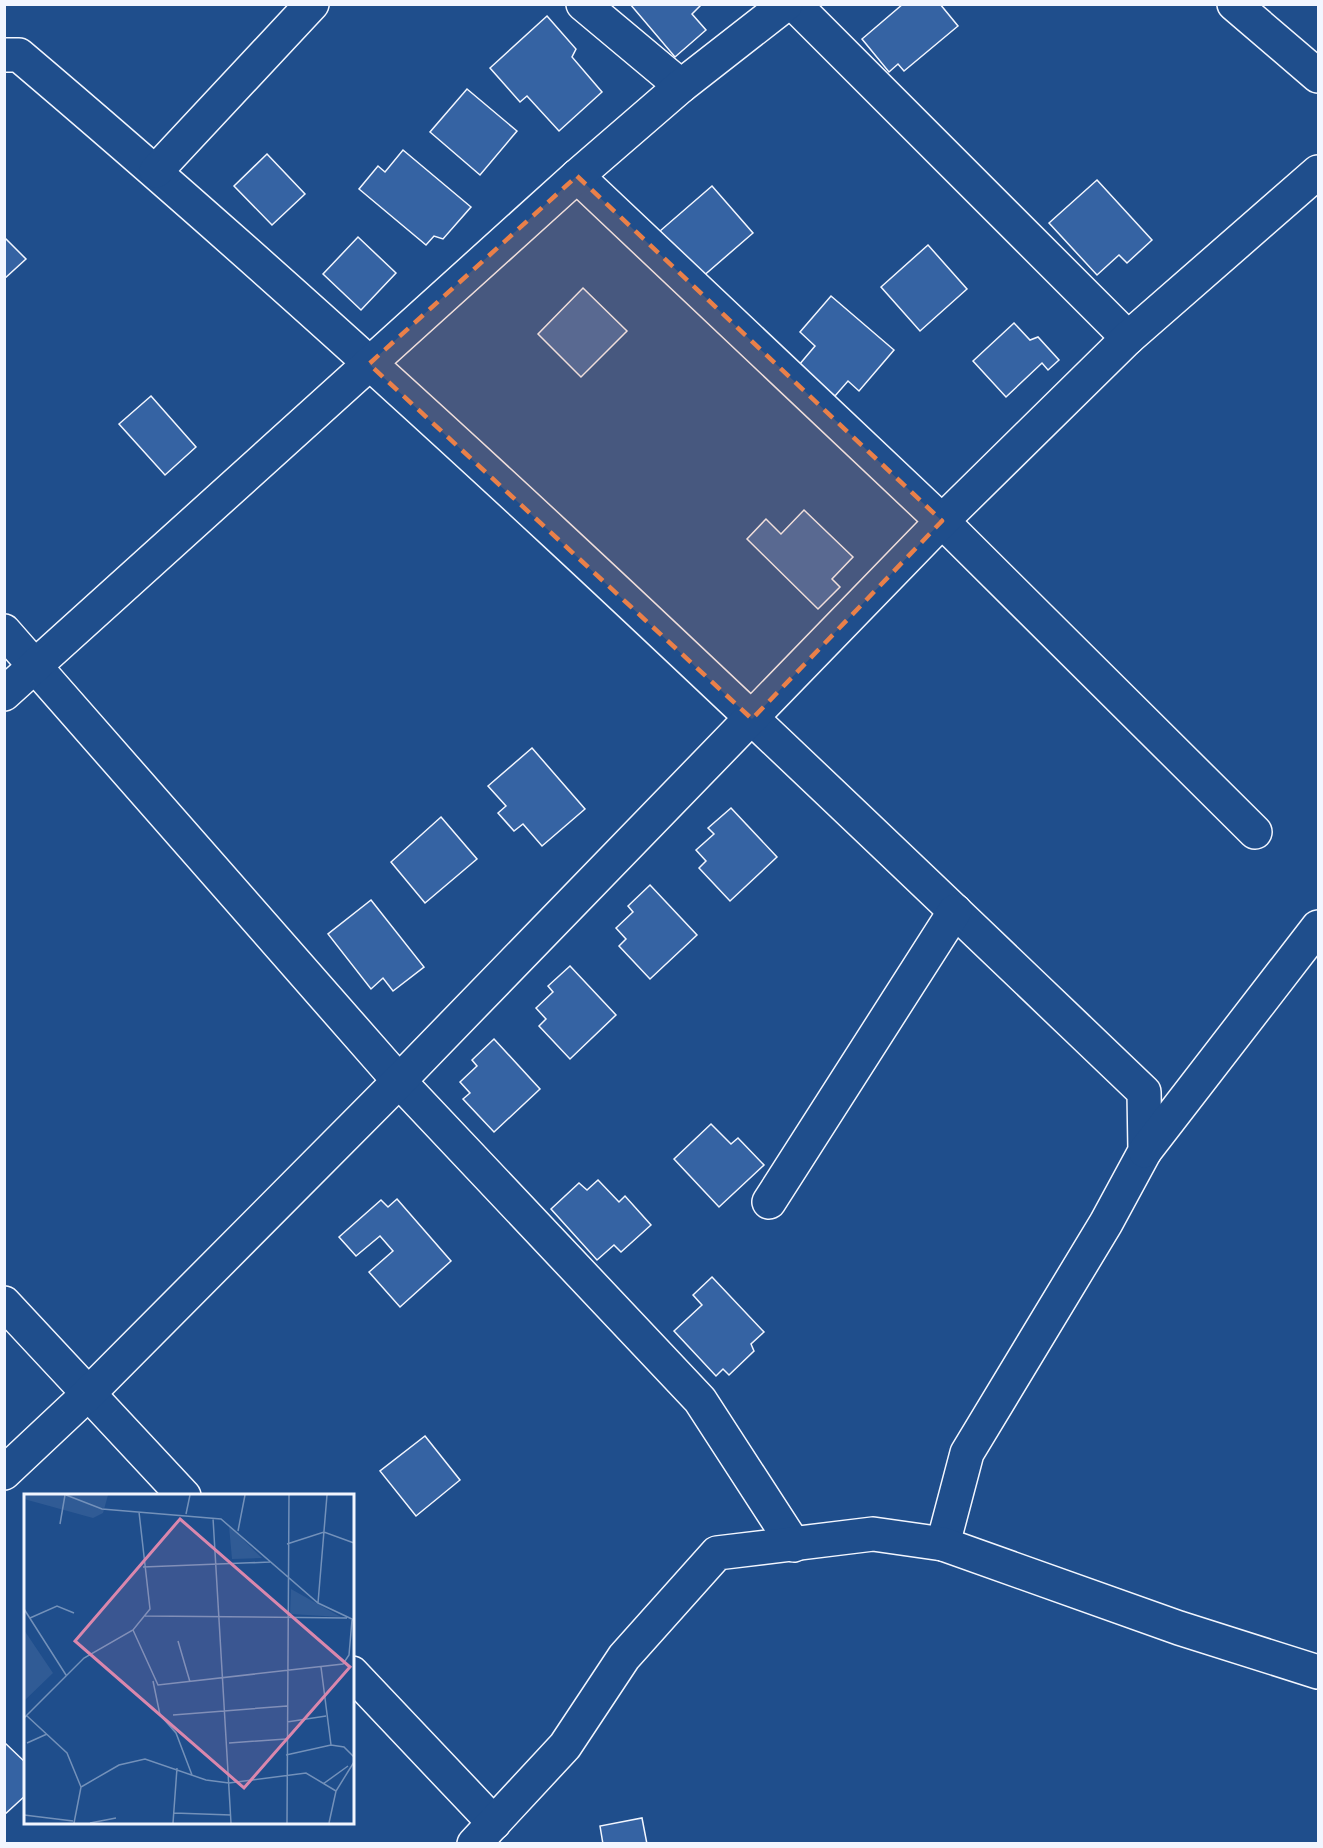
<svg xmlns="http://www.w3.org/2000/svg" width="1323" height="1848" viewBox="0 0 1323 1848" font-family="Montserrat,sans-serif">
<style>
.building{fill:#3563a3;stroke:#f2f6ff;stroke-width:1.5}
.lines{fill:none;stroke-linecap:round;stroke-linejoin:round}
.minor-casing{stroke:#f2f6ff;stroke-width:36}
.minor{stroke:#1f4e8c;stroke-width:33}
.marked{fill:#ea8049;fill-opacity:0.2;stroke:#ea8049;stroke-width:4.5;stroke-dasharray:12 8;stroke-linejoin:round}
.inset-road{fill:none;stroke:#7391ba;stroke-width:1.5}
.view{fill:#da87ad;fill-opacity:0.15;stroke:#da87ad;stroke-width:3}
.inset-edge{fill:none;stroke:#f2f6ff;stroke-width:3}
</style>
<rect width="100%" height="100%" fill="#1f4e8c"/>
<g class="building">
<polygon points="630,4 702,4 692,14 706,30 675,57"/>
<polygon points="903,4 940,4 958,26 904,71 898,64 889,72 862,39"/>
<polygon points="547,16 576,49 572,57 602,92 559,131 527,96 520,102 490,68"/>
<polygon points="467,89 517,131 480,175 430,132"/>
<polygon points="403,150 471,207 443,239 434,236 426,245 359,189 378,166 385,172"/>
<polygon points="267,154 305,194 272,225 234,186"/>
<polygon points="1097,180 1152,240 1127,263 1119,255 1097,275 1049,223"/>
<polygon points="712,186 753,233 701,278 660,231"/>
<polygon points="4,237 26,259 4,279"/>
<polygon points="358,237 396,273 361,310 323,274"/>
<polygon points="928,245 967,289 920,331 881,287"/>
<polygon points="583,288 627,331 581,377 538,334"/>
<polygon points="831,296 894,350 859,391 848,381 835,396 799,365 815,346 800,332"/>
<polygon points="1014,323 1030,340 1038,337 1059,360 1048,370 1042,363 1006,397 973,361"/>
<polygon points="151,396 196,447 165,475 119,424"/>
<polygon points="804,510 853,557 832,579 840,587 818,609 747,539 766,519 781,534"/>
<polygon points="532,748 585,809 542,846 523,824 514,831 498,813 506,806 488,786"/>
<polygon points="731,808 777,857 730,901 699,868 706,861 696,850 714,834 708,828"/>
<polygon points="441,817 477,859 425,903 391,862"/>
<polygon points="650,885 697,935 650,979 619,946 626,939 616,928 633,912 628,906"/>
<polygon points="371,900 424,967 393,991 383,978 371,989 328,934"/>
<polygon points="570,966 616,1015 570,1059 539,1026 546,1019 536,1008 553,992 548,986"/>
<polygon points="494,1039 540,1089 494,1132 463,1099 470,1093 460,1082 477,1066 472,1060"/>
<polygon points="711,1124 731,1144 738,1138 764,1165 719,1207 674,1159"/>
<polygon points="598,1180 619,1202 625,1196 651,1225 621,1252 614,1245 597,1260 551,1209 579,1183 587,1190"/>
<polygon points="397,1199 451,1261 400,1307 369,1272 393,1251 380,1236 356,1256 339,1237 381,1200 388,1207"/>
<polygon points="712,1277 764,1332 751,1344 754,1351 729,1375 723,1369 716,1376 674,1331 702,1305 693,1295"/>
<polygon points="425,1436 460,1480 416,1516 380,1471"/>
<polygon points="4,1742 26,1763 26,1795 4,1815"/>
<polygon points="642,1818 647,1844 603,1844 600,1826"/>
</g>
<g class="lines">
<defs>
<g id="minor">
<polyline points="583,4 681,86"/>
<polyline points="794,4 1128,338"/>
<polyline points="1234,4 1318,76"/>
<path d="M4 55H19C408 385 776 740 1144 1092L1145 1151 1106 1223 967 1453 943 1544"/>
<polyline points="156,171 312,4"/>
<polyline points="577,176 942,521 1255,832"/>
<polyline points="4,631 399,1081 700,1400 794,1545"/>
<polyline points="4,694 577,176 681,86 786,4"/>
<polyline points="1145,1151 1318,927"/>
<polyline points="769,1202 955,911"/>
<polyline points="4,1303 184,1496"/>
<polyline points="4,1473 88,1394 399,1081 942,521 1128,338 1318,172"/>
<polyline points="352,1673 494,1823"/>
<polyline points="474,1844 565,1746 624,1657 717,1553 873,1534 943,1544 1179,1628 1318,1672"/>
</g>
</defs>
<use href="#minor" class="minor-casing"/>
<use href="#minor" class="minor"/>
</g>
<path class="marked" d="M577 176 942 521 752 719 369 364Z"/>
<g transform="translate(24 1494)">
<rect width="330" height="330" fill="#1f4e8c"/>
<path d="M0 1H84L79 19 69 24 0 5ZM205 32 238 64 208 65ZM267 95 317 123 266 120ZM0 136 29 179 0 207Z" fill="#305b95"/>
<path class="inset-road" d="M42 1 78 15 197 25 294 109 330 126M162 20 166 1M189 24 207 329M36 30 41 1M214 37 221 1M263 50 300 38 330 49M119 73 246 68M294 109 303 1M0 115 42 181M121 122 323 124M6 124 33 112 50 119M109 136 134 191 319 170 325 161 328 126M154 147 166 188M297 173 307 251M129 187 136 221 152 239 168 281M149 221 263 212M3 222 43 259 57 293M0 224 60 164 109 136 126 115 115 18M263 228 302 222M3 249 23 240M205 249 262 245M262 261 307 251 320 253 330 263M299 290 324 272M150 319 207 321M0 321 49 327M50 329 57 293 95 271 121 265 182 286 205 289 282 279 312 297M66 329 92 324M149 329 153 274M263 329 265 1M305 329 312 297 330 268"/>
<path class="view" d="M156 25 326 173 220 294 51 147Z"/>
<rect width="330" height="330" class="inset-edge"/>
</g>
<rect width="1323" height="1848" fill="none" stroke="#f2f6ff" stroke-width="12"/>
</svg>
